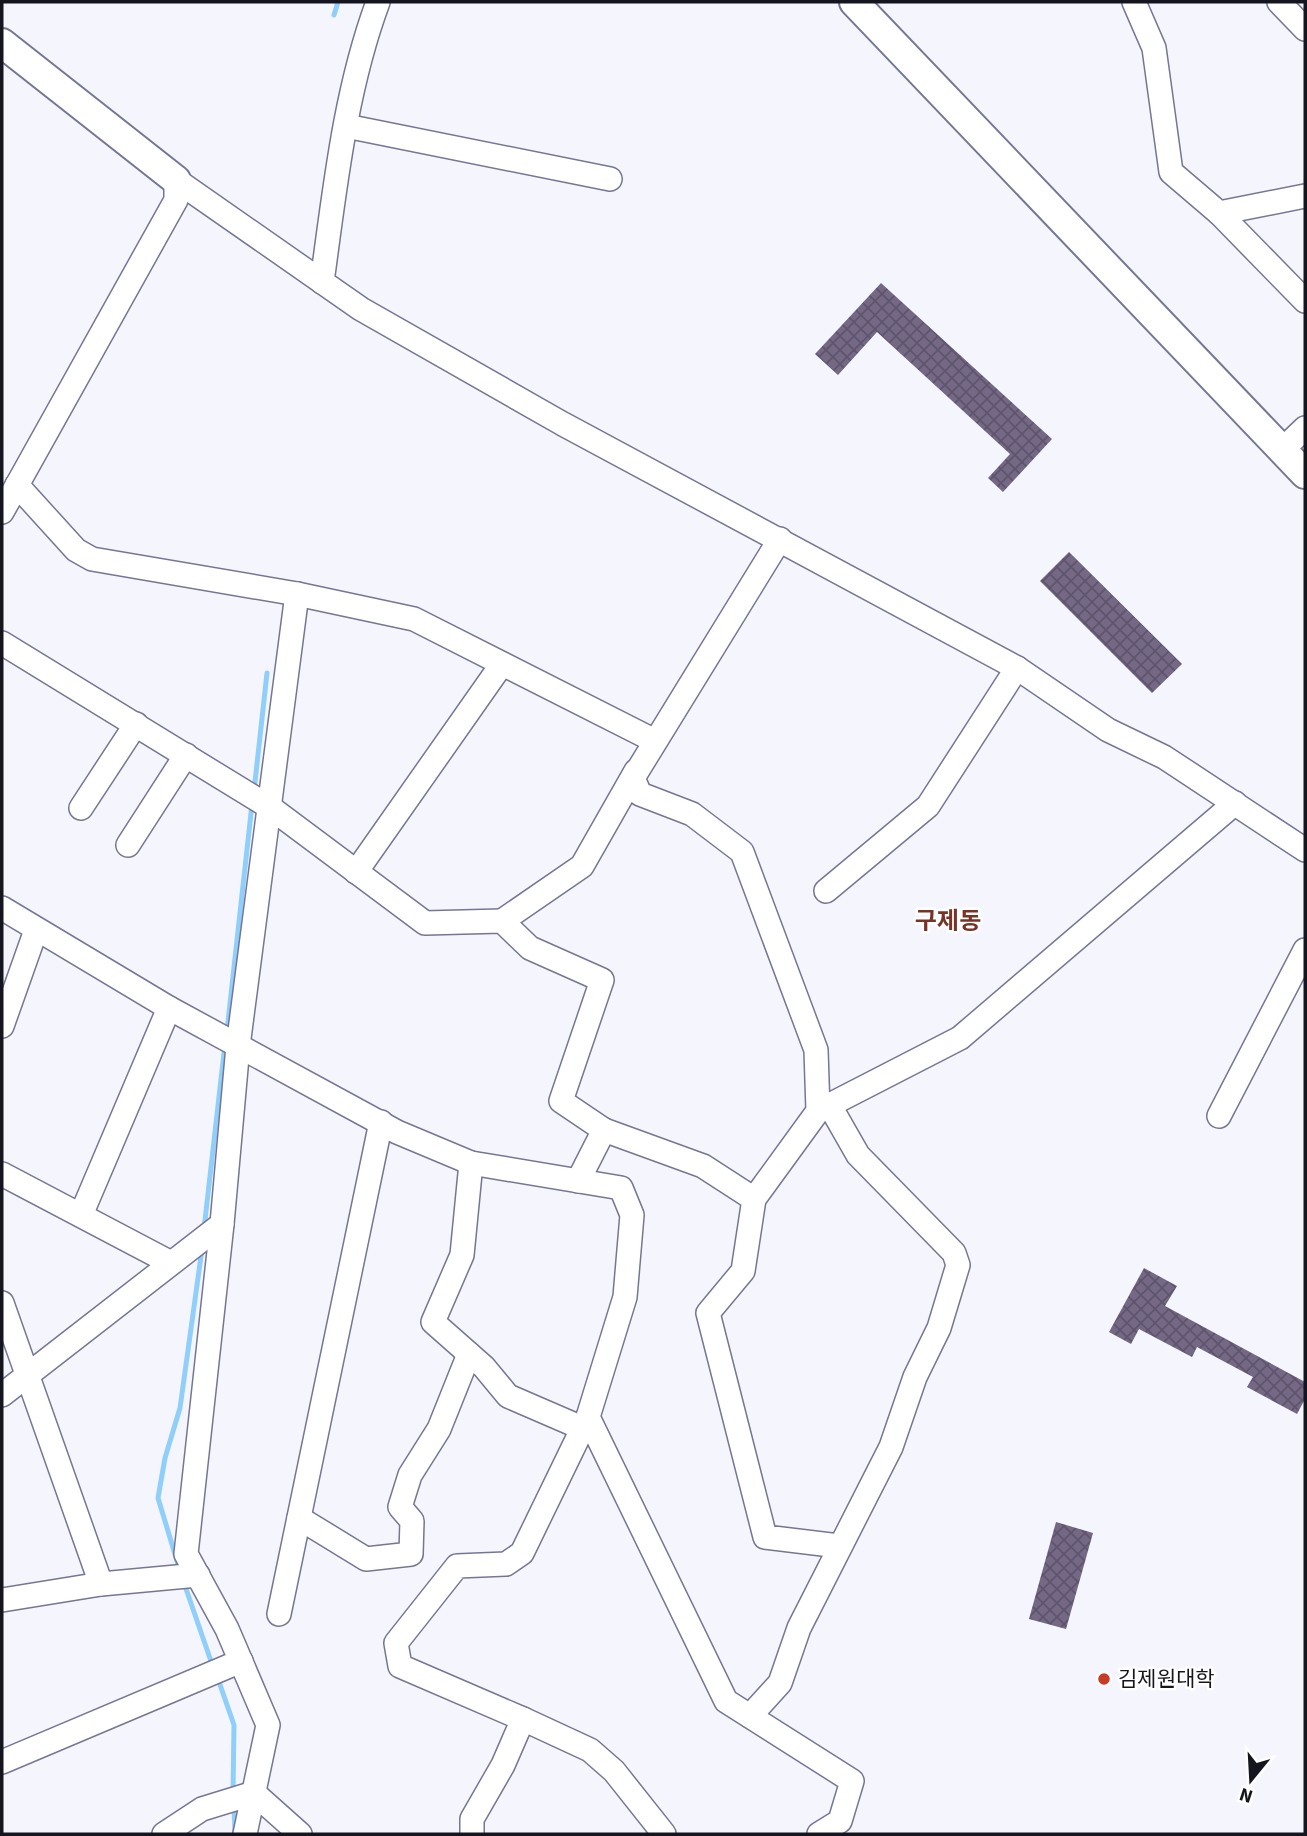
<svg xmlns="http://www.w3.org/2000/svg" width="1307" height="1836" viewBox="0 0 1307 1836" font-family="'Source Sans 3','Noto Sans KR',sans-serif">
<style>
.lines{fill:none;stroke-linecap:round;stroke-linejoin:round}
.stream{stroke:#90cffa;stroke-width:5}
.building{fill:url(#building-cross-hatch)}
.minor-casing{stroke:#757694;stroke-width:26}
.major-casing{stroke:#757694;stroke-width:32}
.minor{stroke:#fff;stroke-width:23}
.major{stroke:#fff;stroke-width:28}
.poi-dot{fill:#c83c25;stroke:#fff;stroke-width:2.5}
.labels{text-anchor:middle;dominant-baseline:central;stroke-width:5;stroke-linejoin:round;paint-order:stroke}
.poi-label{font-size:21px;fill:#151520;stroke:#fff;text-anchor:start}
.quarter-label{font-size:24px;font-weight:bold;fill:#783326;stroke:#fff}
</style>
<defs>
<pattern id="building-cross-hatch" width="8" height="8" patternUnits="userSpaceOnUse" patternTransform="scale(1.75)"><rect width="8" height="8" fill="#746884"/><path d="M0 0l8 8M0 8l8-8" fill="none" stroke="#5e546c"/></pattern>
</defs>
<rect width="100%" height="100%" fill="#f5f6fd"/>
<g class="lines">
<g class="stream">
<polyline points="334,15 338,2"/>
<polyline points="254,791 267,673"/>
<polyline points="227,1031 252,804"/>
<polyline points="204,1229 225,1044"/>
<polyline points="180,1571 158,1498 165,1458 180,1408 202,1249"/>
<polyline points="184,1583 213,1667"/>
<polyline points="217,1676 234,1725 233,1793"/>
<polyline points="234,1806 235,1834"/>
</g>
</g>
<g class="building">
<polygon points="881,283 1052,439 1003,492 988,478 1010,454 877,332 838,375 815,354"/>
<polygon points="1069,552 1182,664 1152,693 1040,581"/>
<polygon points="1144,1268 1177,1286 1165,1306 1305,1382 1305,1399 1297,1414 1247,1387 1253,1377 1197,1347 1192,1357 1139,1329 1131,1344 1109,1332"/>
<polygon points="1056,1522 1093,1533 1066,1629 1029,1619"/>
</g>
<g class="lines">
<defs>
<g id="minor">
<polyline points="1134,2 1154,48 1171,172 1219,213 1305,196"/>
<polyline points="1279,2 1305,29"/>
<polyline points="346,126 610,179"/>
<polyline points="176,180 361,309 563,424 1017,668 1108,730 1164,757 1305,850"/>
<polyline points="1219,213 1305,301"/>
<path d="M322 282C335 188 345 91 378 2"/>
<polyline points="1282,450 1305,428"/>
<polyline points="17,485 76,550 92,559 297,594 414,619 655,741"/>
<polyline points="2,512 176,200 176,180"/>
<polyline points="780,539 633,778 640,794 692,814 742,852 816,1050 818,1111 754,1199 743,1271 708,1313 765,1537 839,1546"/>
<polyline points="2,643 271,808 425,923 502,921 530,948 602,980 561,1101 604,1130 578,1181"/>
<polyline points="81,808 136,724"/>
<polyline points="128,845 186,755"/>
<polyline points="356,872 502,664"/>
<polyline points="826,891 928,806 1017,668"/>
<polyline points="2,908 169,1008 397,1132 471,1163 621,1188 632,1215 625,1297 588,1417 726,1701 852,1781 840,1821 819,1834"/>
<polyline points="502,921 582,866 636,771"/>
<polyline points="2,1026 36,930"/>
<polyline points="818,1111 960,1038 1235,803"/>
<polyline points="1219,1116 1305,950"/>
<polyline points="604,1130 703,1166 754,1199"/>
<polyline points="471,1163 462,1255 433,1322 484,1367 508,1396 582,1428"/>
<polyline points="2,1174 171,1263"/>
<polyline points="81,1215 169,1008"/>
<polyline points="2,1303 101,1584"/>
<polyline points="2,1395 222,1224"/>
<polyline points="299,1518 366,1559 411,1554 412,1521 400,1507 410,1475 439,1429 469,1354"/>
<polyline points="2,1600 101,1584 198,1575"/>
<polyline points="279,1614 381,1122"/>
<polyline points="750,1716 780,1683 799,1628 891,1447 915,1377 939,1328 958,1265 954,1253 858,1155 830,1106"/>
<polyline points="523,1719 590,1750 614,1771 664,1834"/>
<polyline points="2,1762 241,1661"/>
<polyline points="164,1834 202,1809 254,1793 300,1834"/>
<polyline points="245,1834 268,1725 227,1629 186,1554 222,1224 238,1046 297,594"/>
<polyline points="472,1834 472,1819 503,1765 523,1719 400,1666 396,1643 457,1566 506,1564 522,1553 588,1417"/>
</g>
<g id="major">
<polyline points="854,2 1305,474"/>
<polyline points="2,43 176,180"/>
</g>
</defs>
<use href="#minor" class="minor-casing"/>
<use href="#major" class="major-casing"/>
<use href="#minor" class="minor"/>
<use href="#major" class="major"/>
</g>
<circle class="poi-dot" cx="1104" cy="1679" r="7"/>
<g class="labels">
<g class="poi-label">
<text x="1118" y="1679">김제원대학</text>
</g>
<g class="quarter-label">
<text x="948" y="921">구제동</text>
</g>
</g>
<rect width="1307" height="1836" fill="none" stroke="#151520" stroke-width="7"/>
<g transform="translate(1251 1780) rotate(198)" stroke="#ffffff" stroke-width="5" paint-order="stroke">
<path d="M0-5L12 26L0 18L-12 26Z" fill="#151520"/>
<text y="-10" font-size="19" font-weight="bold" text-anchor="middle" fill="#151520">N</text>
</g>
</svg>
